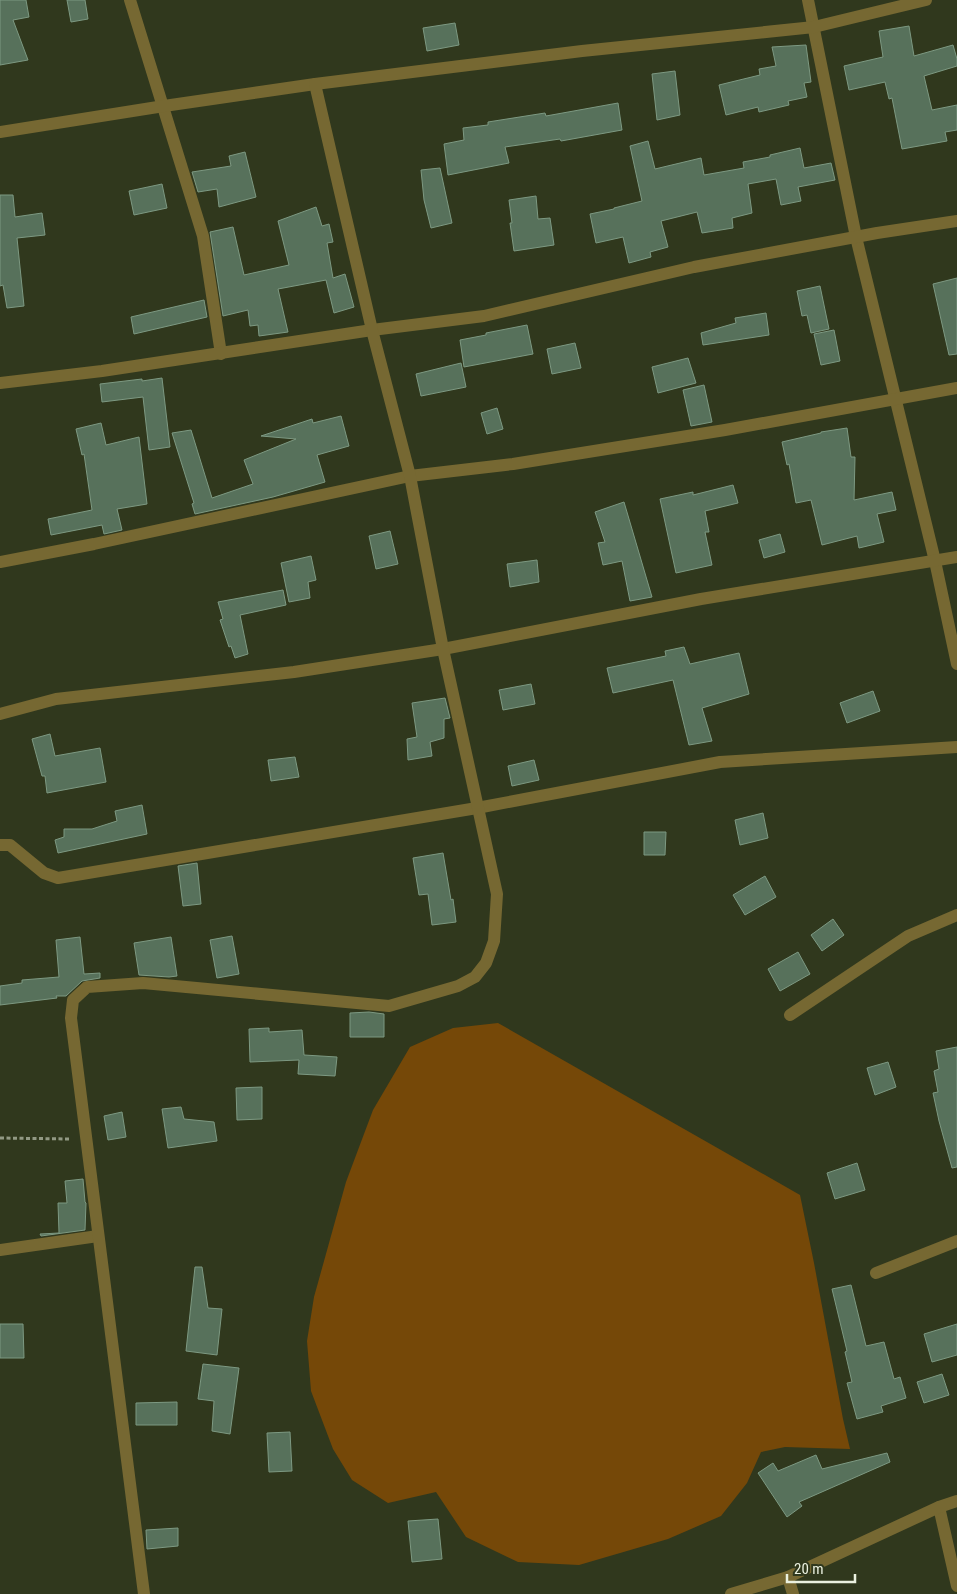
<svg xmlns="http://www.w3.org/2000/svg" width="957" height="1594" viewBox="0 0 957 1594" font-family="'Roboto Condensed',sans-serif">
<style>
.green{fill:#754808}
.building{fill:#57715b;stroke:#7d9982}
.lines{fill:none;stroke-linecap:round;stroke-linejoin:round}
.path{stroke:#929984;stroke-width:3;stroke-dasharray:4 2.5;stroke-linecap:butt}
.minor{stroke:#766832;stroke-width:12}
</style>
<rect width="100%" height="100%" fill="#30381d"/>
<polygon class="green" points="498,1023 800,1195 814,1263 843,1419 850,1449 785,1447 761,1452 747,1483 721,1516 668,1539 579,1565 518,1562 466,1537 436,1492 388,1503 352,1480 333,1449 311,1391 307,1341 314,1297 346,1182 373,1110 410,1047 453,1028"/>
<g class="building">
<polygon points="0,0 26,0 29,17 13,20 28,60 0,65"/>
<polygon points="67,0 85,0 88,19 71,22"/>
<polygon points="455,23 459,45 427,51 423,28"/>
<polygon points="909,26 914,56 953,45 957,59 957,66 924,76 932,110 957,105 957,130 945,132 947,141 902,149 892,98 889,99 885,82 849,90 844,66 883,57 879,31"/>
<polygon points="806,45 811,82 804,83 807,97 788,101 789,105 759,112 758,107 726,115 719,85 760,75 759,69 776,66 772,47"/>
<polygon points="675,71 680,115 657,120 652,74"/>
<polygon points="618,103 622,130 561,141 560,139 505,147 509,163 448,175 444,144 464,140 463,128 488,125 488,122 545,113 546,116"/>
<polygon points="648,141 655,169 701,158 704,175 744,168 743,162 770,157 770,155 800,148 804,168 831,163 835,180 798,187 801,201 781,205 776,179 748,184 752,213 732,218 733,228 702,233 697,212 661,221 668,247 650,252 651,257 629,263 623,237 596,243 590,214 614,209 614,208 642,201 630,146"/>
<polygon points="245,152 256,197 219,207 217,189 198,192 192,172 231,166 229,156"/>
<polygon points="440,168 452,223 431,228 424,200 421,170"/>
<polygon points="162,184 167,208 134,215 129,191"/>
<polygon points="0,195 13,195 15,217 42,213 45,235 17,238 24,306 7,308 3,285 0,286"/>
<polygon points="536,196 538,219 550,218 554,245 514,251 510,223 512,223 509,200"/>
<polygon points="316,207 322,226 329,224 333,242 327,243 333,278 345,274 354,307 334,313 326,280 278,289 288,332 259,336 258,325 250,326 248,310 223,316 210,232 233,227 244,275 289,265 278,221"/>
<polygon points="957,278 957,354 949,355 933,284"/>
<polygon points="820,286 829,329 811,333 807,315 802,316 797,291"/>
<polygon points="204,300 207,317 134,334 131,317"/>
<polygon points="766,313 769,335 703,345 701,333 736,323 735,318"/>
<polygon points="527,325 533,354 464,367 460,340 486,335 486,333"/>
<polygon points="834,330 840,361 821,365 814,334"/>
<polygon points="575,343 581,368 552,374 547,349"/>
<polygon points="688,358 696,383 658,393 652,367"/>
<polygon points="461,363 466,387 421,396 416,374"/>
<polygon points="162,378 170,447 149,450 143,397 102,402 100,384 142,379 142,381"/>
<polygon points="704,385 712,422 691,426 683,390"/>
<polygon points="497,408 503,429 487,434 481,413"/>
<polygon points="341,416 349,446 317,455 325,482 273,497 195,514 192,504 194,503 172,433 191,430 212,498 253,484 244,460 296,439 261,436 312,419 313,423"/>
<polygon points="101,423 106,445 139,437 147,504 117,509 122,530 104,534 102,525 51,535 48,519 92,510 84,454 82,455 76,429"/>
<polygon points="847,428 851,457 855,457 854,500 892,492 896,510 877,514 884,542 859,548 857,536 822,545 811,500 796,503 789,464 787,465 782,442 821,433 821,432"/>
<polygon points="733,485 738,503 705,511 709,532 705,532 712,565 676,573 660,499 693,492 693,495"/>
<polygon points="624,502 652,597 630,601 622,561 603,565 598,543 605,542 595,512"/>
<polygon points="390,531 398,564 376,569 369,536"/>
<polygon points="780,534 785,552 764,558 759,540"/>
<polygon points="311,556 316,580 308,582 310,598 289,602 281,563"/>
<polygon points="537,560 539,582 510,587 507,564"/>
<polygon points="283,590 286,605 240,615 248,654 235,658 231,646 229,647 220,620 223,619 218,602"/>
<polygon points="684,647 690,664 739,653 749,694 702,708 712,741 689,745 673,680 613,693 607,668 666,656 665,651"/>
<polygon points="531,684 535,704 503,710 499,690"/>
<polygon points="873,691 880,711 847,723 840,703"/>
<polygon points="445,698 450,718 444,719 444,738 430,742 432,756 408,760 407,739 417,737 412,703"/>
<polygon points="50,734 55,756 100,748 106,782 47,793 45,776 42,776 32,739"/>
<polygon points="295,757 299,777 271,781 268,760"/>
<polygon points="534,760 539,780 512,786 508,766"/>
<polygon points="142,805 147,834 58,853 55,840 64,837 64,829 92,829 117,821 115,811"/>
<polygon points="763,813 768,838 740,845 735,820"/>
<polygon points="644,832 666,832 665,855 644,855"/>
<polygon points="443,853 451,900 453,899 456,922 432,925 428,894 419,895 413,858"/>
<polygon points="197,863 201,904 183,906 178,866"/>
<polygon points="765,876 776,897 745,915 733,895"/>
<polygon points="833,919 844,935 822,951 811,935"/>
<polygon points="232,936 239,974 217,978 210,940"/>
<polygon points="80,937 84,974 100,973 100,978 82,981 66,996 56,996 57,998 0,1005 0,986 22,983 22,980 59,977 56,940"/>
<polygon points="171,937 177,976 169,977 139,975 134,943"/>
<polygon points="798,952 810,974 780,991 768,969"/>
<polygon points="369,1012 384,1014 384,1037 350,1037 350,1013"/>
<polygon points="269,1028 269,1032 302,1030 304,1055 337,1057 335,1076 298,1074 299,1060 250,1062 249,1029"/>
<polygon points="957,1047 957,1167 952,1168 939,1121 933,1093 938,1092 934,1071 939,1069 936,1051"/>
<polygon points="888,1062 896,1087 875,1095 867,1068"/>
<polygon points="262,1087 262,1119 237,1120 236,1088"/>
<polygon points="181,1107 184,1119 214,1122 217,1141 168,1148 162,1109"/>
<polygon points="122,1112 126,1137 108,1140 104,1116"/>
<polygon points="857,1163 865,1190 835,1199 827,1173"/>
<polygon points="83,1179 85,1202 86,1203 85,1230 41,1236 40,1234 59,1233 58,1203 67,1203 65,1181"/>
<polygon points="195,1267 202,1267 208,1308 222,1309 217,1355 186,1351"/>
<polygon points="851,1285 866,1346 884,1342 894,1379 900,1377 906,1398 881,1406 883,1412 857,1419 847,1383 852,1382 845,1352 847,1351 832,1289"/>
<polygon points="0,1324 23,1324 24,1358 0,1358"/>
<polygon points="957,1324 957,1355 932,1362 924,1334"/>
<polygon points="203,1364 239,1368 230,1434 212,1431 214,1401 198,1399"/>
<polygon points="942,1374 949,1395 924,1403 917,1382"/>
<polygon points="177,1402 177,1425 136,1425 136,1403"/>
<polygon points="290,1432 292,1471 269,1472 267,1433"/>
<polygon points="887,1453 890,1462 799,1502 802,1506 787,1517 758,1473 773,1463 778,1471 816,1455 822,1469"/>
<polygon points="438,1519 442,1559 412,1562 408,1521"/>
<polygon points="178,1528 178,1546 147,1549 146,1530"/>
</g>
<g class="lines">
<polyline class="path" points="0,1138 69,1139"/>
<g class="minor">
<polyline points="130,0 203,236 221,354"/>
<polyline points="808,0 856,237 935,561 957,664"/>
<polyline points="0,132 164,106 315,84 582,51 814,27 926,0"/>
<polyline points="0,383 102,371 372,330 484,316 694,267 877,233 957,221"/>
<polyline points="0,562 94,544 410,476 513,464 725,430 957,388"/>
<polyline points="0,714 56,699 294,672 443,649 701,599 957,557"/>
<polyline points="0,845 10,845 44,873 58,878 477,808 720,762 957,747"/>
<polyline points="790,1015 908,936 957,915"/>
<polyline points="0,1250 98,1236"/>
<polyline points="876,1273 957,1241"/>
<polyline points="939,1507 957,1586"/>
<polyline points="788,1577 793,1594"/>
<polyline points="144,1594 71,1018 73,1000 87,987 143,983 389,1006 458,986 475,977 486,963 494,941 497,894 443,649 410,476 372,330 315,84"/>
<polyline points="731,1594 788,1577 939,1507 957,1501"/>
</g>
</g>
<path d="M787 1574v8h68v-8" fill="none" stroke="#ebf1e0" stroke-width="2.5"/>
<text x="794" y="1574" font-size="15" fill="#ebf1e0" stroke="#30381d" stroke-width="4" paint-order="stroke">20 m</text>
</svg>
